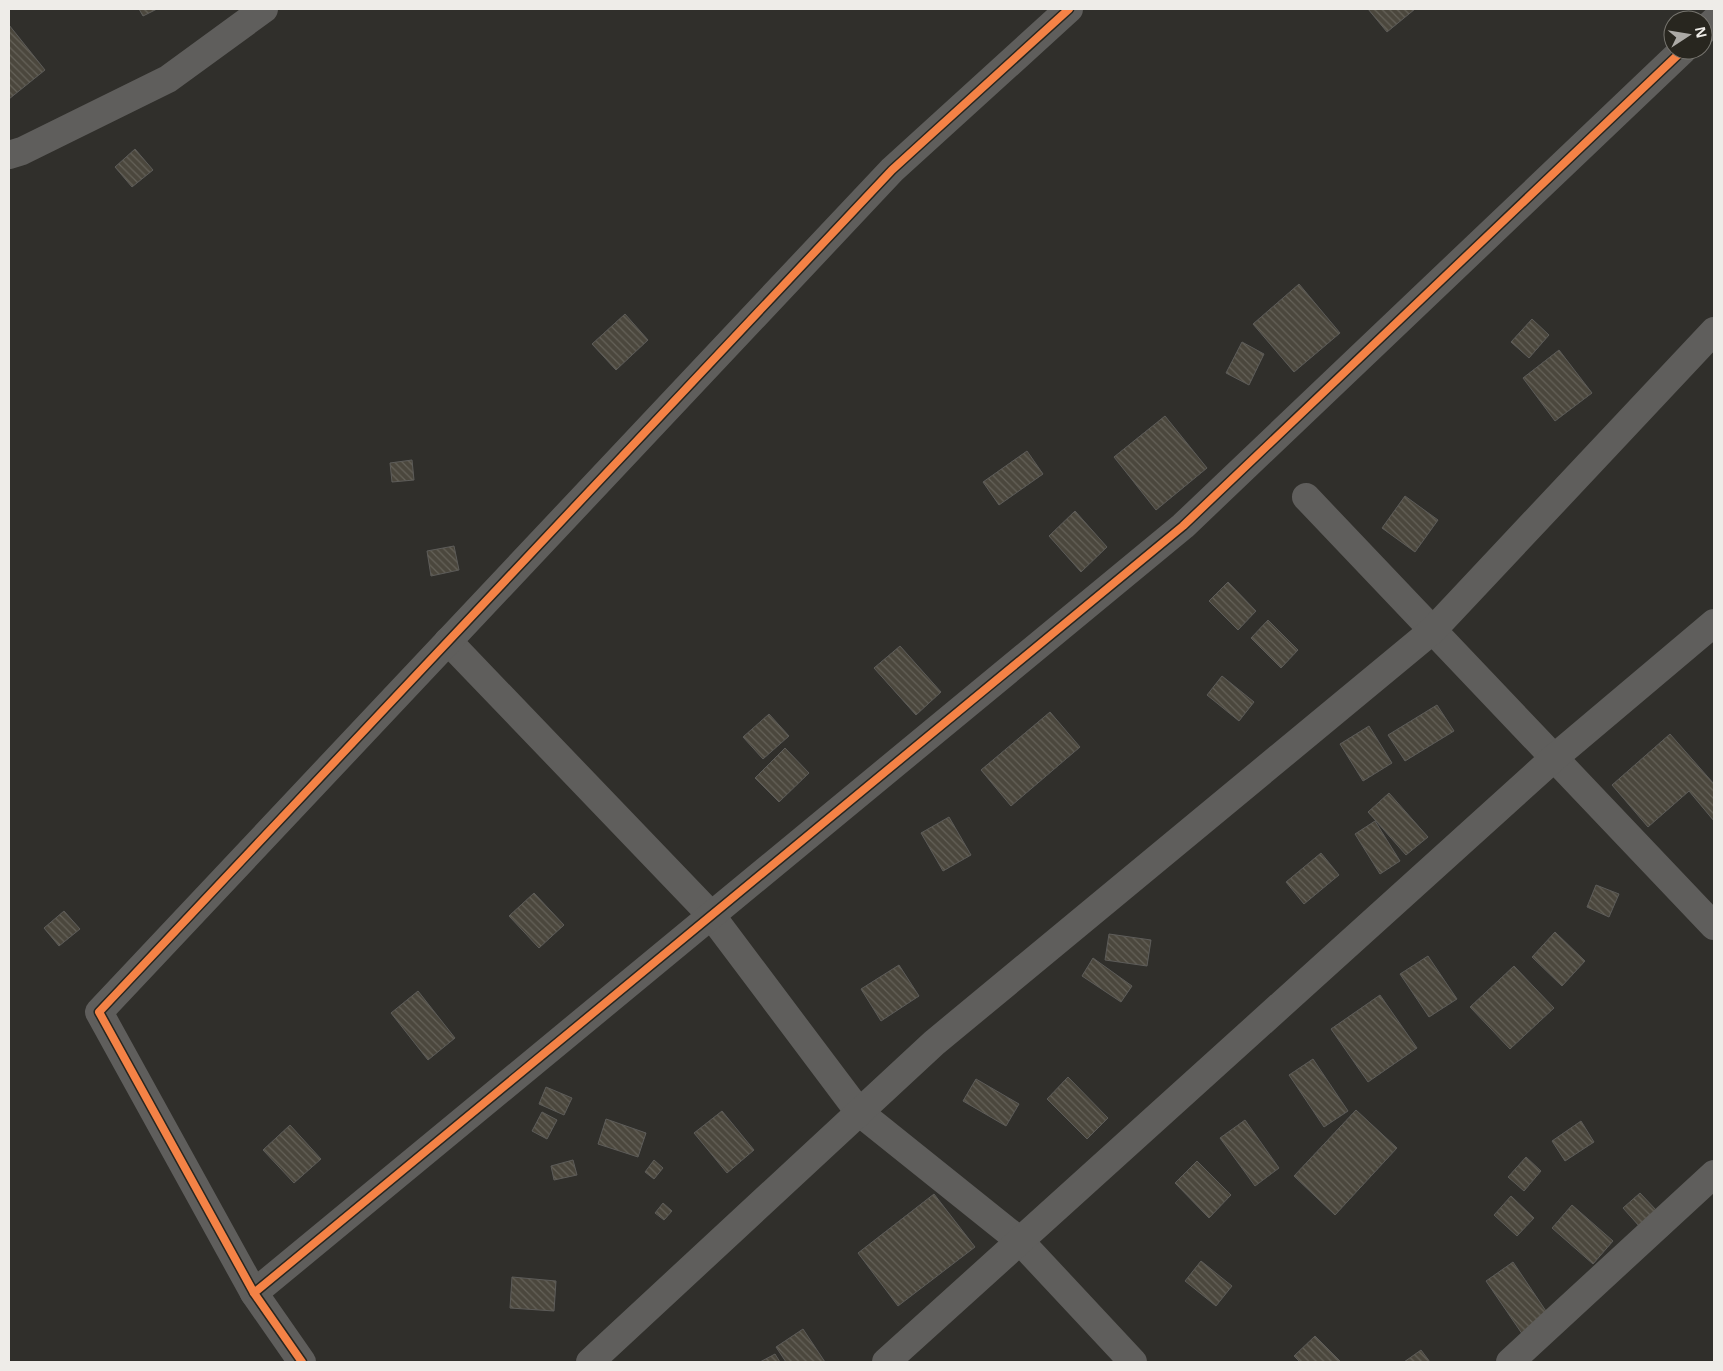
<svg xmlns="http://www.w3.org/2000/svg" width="1723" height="1371" viewBox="0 0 1723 1371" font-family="'Noto Sans',sans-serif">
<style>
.building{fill:url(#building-back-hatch);stroke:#5d5c59}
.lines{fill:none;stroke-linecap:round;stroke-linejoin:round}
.street{stroke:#5f5e5c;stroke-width:28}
.cycleway-casing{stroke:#28261f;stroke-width:11}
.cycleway{stroke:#f48246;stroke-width:8}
</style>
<defs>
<pattern id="building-back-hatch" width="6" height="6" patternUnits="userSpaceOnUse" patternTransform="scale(1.25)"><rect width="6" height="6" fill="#4b473d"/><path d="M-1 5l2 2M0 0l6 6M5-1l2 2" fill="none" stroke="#656259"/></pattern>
</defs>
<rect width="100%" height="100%" fill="#302f2b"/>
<g class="building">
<polygon points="139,9 157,9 143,16"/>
<polygon points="1368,9 1415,9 1387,32"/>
<polygon points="9,25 45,70 9,99"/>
<polygon points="135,149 153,170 132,187 115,167"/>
<polygon points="1299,284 1340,333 1294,372 1253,324"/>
<polygon points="625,314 648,340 616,370 592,344"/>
<polygon points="1532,319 1549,335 1529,358 1511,342"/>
<polygon points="1242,342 1264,354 1249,385 1226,373"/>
<polygon points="1559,350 1592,393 1555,421 1523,378"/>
<polygon points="1165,416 1207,468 1156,510 1114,457"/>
<polygon points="1027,451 1043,474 999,505 983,482"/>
<polygon points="412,460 414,480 392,482 390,463"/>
<polygon points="1405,496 1438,520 1415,552 1382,528"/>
<polygon points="1075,511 1107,547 1081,572 1049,536"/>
<polygon points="454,546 459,570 431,576 427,551"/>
<polygon points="1228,582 1256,611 1238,630 1209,601"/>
<polygon points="1268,620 1298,650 1281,668 1251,638"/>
<polygon points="900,646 941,692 916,715 874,668"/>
<polygon points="1222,676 1254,702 1239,721 1207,695"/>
<polygon points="1437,705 1454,731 1405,761 1388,735"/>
<polygon points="1050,712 1080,747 1011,806 981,770"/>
<polygon points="769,714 789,736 763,759 743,737"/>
<polygon points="1369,726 1392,763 1363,781 1340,744"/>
<polygon points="1670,734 1714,784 1714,821 1689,791 1648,827 1612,785"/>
<polygon points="785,748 809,773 779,802 755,778"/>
<polygon points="1389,793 1428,837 1406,855 1368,812"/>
<polygon points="949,817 971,855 943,871 921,833"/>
<polygon points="1375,821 1400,861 1380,874 1355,834"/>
<polygon points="1321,853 1339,875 1304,904 1286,882"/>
<polygon points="1596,885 1619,894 1609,917 1587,907"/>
<polygon points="534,893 564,925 539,948 509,916"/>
<polygon points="64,911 80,929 59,946 44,928"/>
<polygon points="1555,932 1585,961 1562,986 1532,957"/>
<polygon points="1109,934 1151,940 1147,966 1105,960"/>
<polygon points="1428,956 1457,999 1429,1017 1400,974"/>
<polygon points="1093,958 1132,986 1121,1002 1082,976"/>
<polygon points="899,965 919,996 881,1021 861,989"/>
<polygon points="1514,966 1554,1008 1510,1049 1470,1007"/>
<polygon points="418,991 455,1038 428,1060 391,1013"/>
<polygon points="1380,995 1417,1048 1368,1082 1331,1029"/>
<polygon points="1313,1059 1348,1111 1324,1127 1289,1075"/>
<polygon points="1068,1077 1108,1118 1087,1139 1047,1099"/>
<polygon points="976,1079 1019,1104 1006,1126 963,1101"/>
<polygon points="546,1087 572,1098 564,1115 539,1104"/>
<polygon points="1356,1110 1397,1148 1335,1215 1294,1176"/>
<polygon points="722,1111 754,1150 727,1173 694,1133"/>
<polygon points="542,1112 557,1120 547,1139 532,1131"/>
<polygon points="606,1119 646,1133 638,1157 598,1144"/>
<polygon points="1245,1120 1279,1168 1255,1186 1220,1138"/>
<polygon points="1581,1121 1594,1142 1565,1161 1552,1141"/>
<polygon points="290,1125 321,1159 294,1183 263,1150"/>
<polygon points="1526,1157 1541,1171 1524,1191 1508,1177"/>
<polygon points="573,1160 577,1175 554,1180 551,1166"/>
<polygon points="654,1160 663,1168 654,1179 645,1172"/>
<polygon points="1197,1161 1231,1195 1209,1218 1175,1183"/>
<polygon points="1640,1193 1674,1229 1656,1245 1623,1208"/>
<polygon points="934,1194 975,1247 898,1306 858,1253"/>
<polygon points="1511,1196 1534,1218 1517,1236 1494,1215"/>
<polygon points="663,1203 672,1211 664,1220 655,1213"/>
<polygon points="1572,1205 1613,1241 1593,1264 1552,1228"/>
<polygon points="1201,1261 1232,1286 1216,1306 1185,1281"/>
<polygon points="1513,1262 1554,1323 1527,1341 1486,1281"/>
<polygon points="512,1277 556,1281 554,1311 510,1308"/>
<polygon points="803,1329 825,1362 786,1362 776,1347"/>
<polygon points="1315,1336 1341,1362 1300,1362 1294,1356"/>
<polygon points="1421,1350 1430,1362 1404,1362"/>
<polygon points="775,1354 780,1362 760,1362"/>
</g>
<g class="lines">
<g class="street">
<polyline points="1703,31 1714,21"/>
<polyline points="9,155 22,151 168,79 264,9"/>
<polyline points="1306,497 1714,926"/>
<polyline points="448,641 711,915 859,1112 1020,1241 1133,1362"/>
<polyline points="254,1293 1183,526 1683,50"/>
<polyline points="302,1362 254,1293 99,1012 892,170 1069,9"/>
<polyline points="590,1362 934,1043 1433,630 1714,331"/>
<polyline points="886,1362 1554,758 1714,623"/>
<polyline points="1510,1362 1714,1174"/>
</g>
<defs>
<g id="cycleway">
<polyline points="254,1293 1183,526 1683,50"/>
<polyline points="302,1362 254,1293 99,1012 892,170 1069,9"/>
</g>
</defs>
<use href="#cycleway" class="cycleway-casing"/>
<use href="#cycleway" class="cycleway"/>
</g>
<rect width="1723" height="1371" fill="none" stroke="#eeece8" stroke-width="20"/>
<g transform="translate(1688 35) rotate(78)"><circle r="24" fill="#28261f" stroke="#77756f"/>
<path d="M0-4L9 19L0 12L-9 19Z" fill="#acaaa6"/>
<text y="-8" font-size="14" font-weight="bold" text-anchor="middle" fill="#eeece8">N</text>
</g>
</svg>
